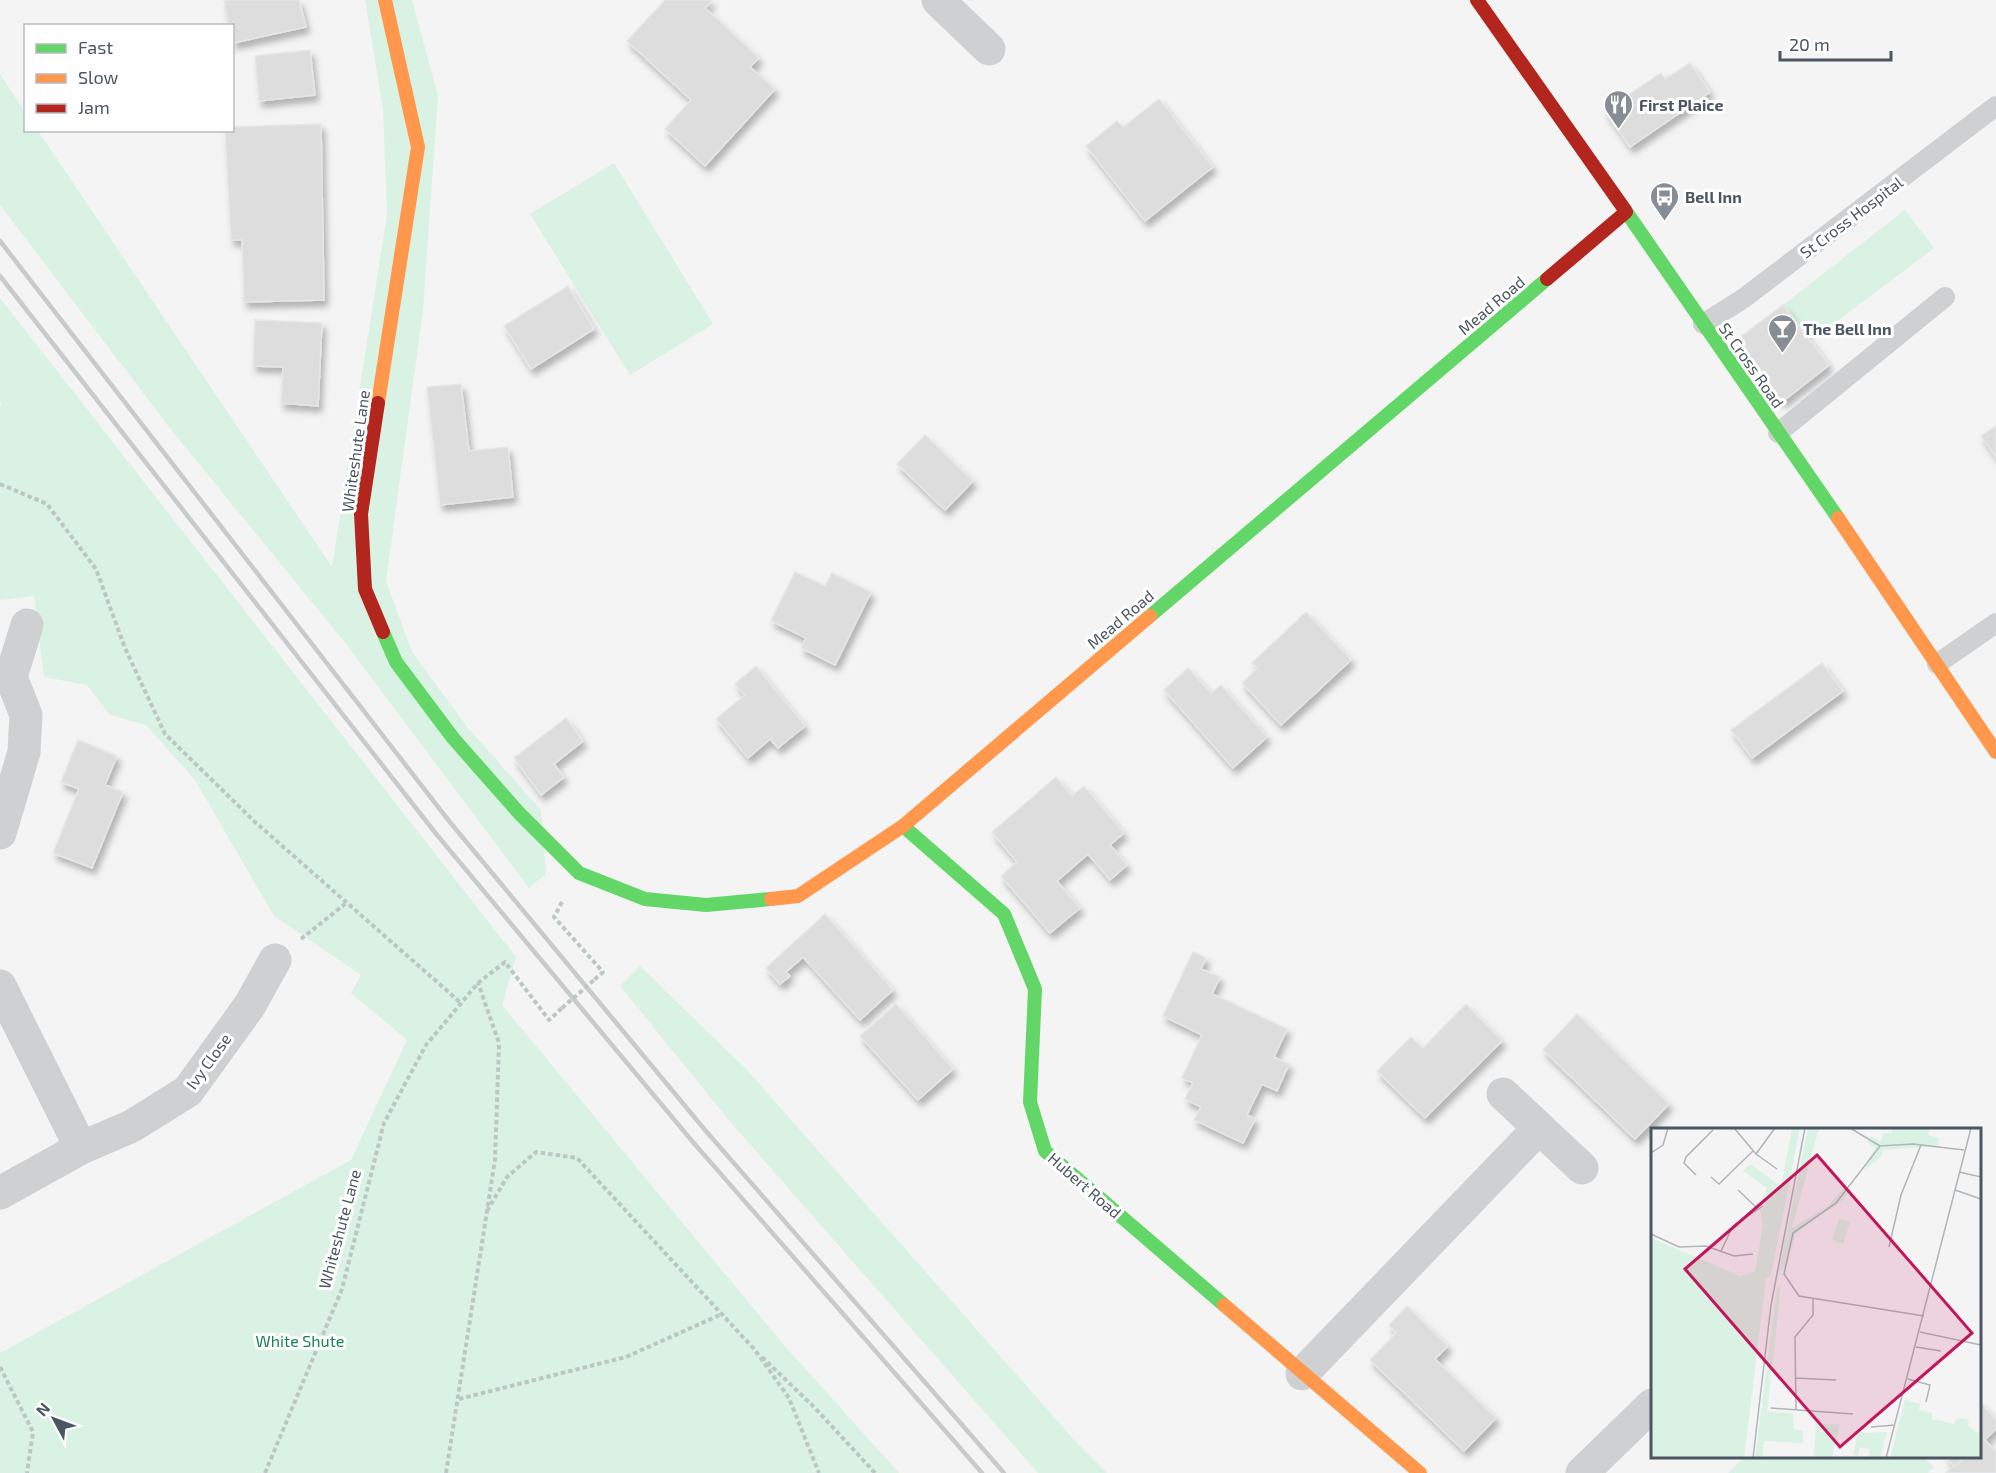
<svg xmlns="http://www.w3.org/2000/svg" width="1996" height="1473" viewBox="0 0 1996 1473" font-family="'Exo 2',sans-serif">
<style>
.green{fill:#d9f2e3}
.building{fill:#ddddde;stroke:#e5e6e7;stroke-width:1.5;filter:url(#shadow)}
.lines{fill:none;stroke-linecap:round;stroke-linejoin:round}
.path{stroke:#bcc7c4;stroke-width:4;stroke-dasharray:4.5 3;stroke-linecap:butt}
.lane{stroke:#ced0d2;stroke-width:20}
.street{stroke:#ced0d2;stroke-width:33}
.fast{stroke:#63d668;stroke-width:14}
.slow{stroke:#ff974d;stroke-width:14}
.jam{stroke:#b3261e;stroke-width:14}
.rail{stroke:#c9cacc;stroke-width:4.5}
.path-bridge{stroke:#bcc7c4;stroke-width:4;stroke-dasharray:4.5 3;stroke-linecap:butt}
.labels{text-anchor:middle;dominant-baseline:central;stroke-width:6;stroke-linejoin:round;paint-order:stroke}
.poi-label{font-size:16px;font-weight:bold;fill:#4a5661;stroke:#fff;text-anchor:start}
.street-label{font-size:16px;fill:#4a5661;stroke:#fff}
.park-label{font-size:16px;fill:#17864f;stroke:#fff}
.inset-road{fill:none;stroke:#b0b5b9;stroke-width:1.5}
.view{fill:#c2185b;fill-opacity:0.15;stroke:#c2185b;stroke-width:3}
.inset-edge{fill:none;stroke:#4a5661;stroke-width:3}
</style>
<defs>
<filter id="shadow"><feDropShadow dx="3.5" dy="6" stdDeviation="3" flood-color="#0004"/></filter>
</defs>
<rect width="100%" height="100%" fill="#f4f4f4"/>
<g class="green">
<polygon points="365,0 412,0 438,96 423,310 386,581 412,652 468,728 541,810 546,874 529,888 346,644 169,427 0,205 0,74 25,112 26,130 38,131 332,567 387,214 383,109"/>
<polygon points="614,163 713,324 630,375 530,214"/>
<polygon points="1905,210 1934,248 1811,341 1783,305"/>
<polygon points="0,298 516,957 502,1005 784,1345 899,1473 0,1473 0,1353 351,1160 407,1040 351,993 361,975 274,916 195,780 146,725 110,715 87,685 44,677 34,596 0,600 0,406 2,405 0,402"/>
<polygon points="640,966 746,1069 1078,1444 1107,1473 1038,1473 732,1124 620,986"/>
<polygon points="1745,1456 1923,1457 1934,1467 1928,1473 1728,1473"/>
</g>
<g class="building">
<polygon points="224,0 299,0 306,27 233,43 232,26 229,26"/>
<polygon points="665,0 712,0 705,8 759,58 750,67 775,89 705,166 665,129 691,100 627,41"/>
<polygon points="310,50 315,95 259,101 255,56"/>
<polygon points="1690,63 1710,92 1630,147 1605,111 1661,73 1665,79"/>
<polygon points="1159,99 1213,167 1145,221 1086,146 1117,121 1123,127"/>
<polygon points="321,124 324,300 244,302 242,240 231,240 225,130 232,130 232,127"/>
<polygon points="568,286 594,329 531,369 504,326"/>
<polygon points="1783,305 1829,365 1782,402 1735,341"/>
<polygon points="255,320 322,323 318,406 281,403 283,367 253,366"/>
<polygon points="461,384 469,451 508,447 513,497 440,505 427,387"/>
<polygon points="1996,426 1996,457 1981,436"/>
<polygon points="925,435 973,481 945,510 897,464"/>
<polygon points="795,572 825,586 832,573 871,592 835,665 801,648 806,638 771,621"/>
<polygon points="1306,612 1351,660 1281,725 1242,683 1258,668 1252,663"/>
<polygon points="1822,663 1843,691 1752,758 1731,730"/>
<polygon points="756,666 805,726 778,748 770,739 748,758 716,719 745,695 735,684"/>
<polygon points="1188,668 1211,693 1221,685 1267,737 1233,768 1164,690"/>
<polygon points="566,718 583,741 554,764 564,777 541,795 514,758"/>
<polygon points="78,740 117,756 105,785 123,792 92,868 53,853 79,789 61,782"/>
<polygon points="1056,777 1072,796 1084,786 1124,833 1110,845 1127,865 1110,880 1088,854 1057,881 1080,908 1050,933 1001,876 1017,862 992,832"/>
<polygon points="825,914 893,990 860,1020 803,957 786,972 790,976 780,984 766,968"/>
<polygon points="1193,952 1206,958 1201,969 1220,977 1212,994 1287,1029 1274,1057 1289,1064 1277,1091 1262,1084 1247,1115 1255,1119 1243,1143 1194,1120 1201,1107 1185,1099 1193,1083 1182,1078 1202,1035 1163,1016"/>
<polygon points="896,1004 953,1069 918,1100 860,1036"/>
<polygon points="1466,1004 1502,1041 1425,1118 1377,1071 1411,1037 1423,1048"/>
<polygon points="1577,1014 1669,1104 1635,1139 1543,1050"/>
<polygon points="1407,1306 1448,1346 1435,1359 1496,1418 1464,1451 1370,1360 1396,1333 1389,1325"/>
<polygon points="1980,1402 1996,1420 1996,1429 1980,1444"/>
<polygon points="1983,1438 1996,1452 1996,1473 1946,1473 1963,1456 1980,1456 1980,1441"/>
<polygon points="1945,1456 1966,1456 1955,1467"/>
</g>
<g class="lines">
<g class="path">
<polyline points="0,484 47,504 96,569 125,648 165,734 255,822 461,1003"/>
<polyline points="562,902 554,917 603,972 594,980"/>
<polyline points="301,939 345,904"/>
<polyline points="487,1211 507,1177 536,1152 577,1158 755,1350 789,1398 819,1473"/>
<polyline points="762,1357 815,1408 875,1473"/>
<polyline points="0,1367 33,1432 27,1473"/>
<polyline points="459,1399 626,1357 722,1314"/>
<polyline points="265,1473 342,1289 384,1123 426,1045 478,983 505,962 549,1020 562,1008"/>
<polyline points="446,1473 495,1160 499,1043 478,983"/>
</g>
<g class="lane">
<polyline points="1703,324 1744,298 1996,106"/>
<polyline points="1778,433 1945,297"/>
<polyline points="1937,664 1996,623"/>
</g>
<g class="street">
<polyline points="938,0 989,49"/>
<polyline points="0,833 24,752 26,715 11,677 27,625"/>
<polyline points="0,986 81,1148"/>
<polyline points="1503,1094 1582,1168"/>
<polyline points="0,1193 81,1148 132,1126 188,1091 250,1005 275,960"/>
<polyline points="1302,1374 1539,1128"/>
<polyline points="1582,1473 1652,1405"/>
</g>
<g class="fast">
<polyline points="1625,210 1838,518"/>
<polyline points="1150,616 1547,279"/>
<polyline points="383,632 396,662 453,738 519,813 579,873 645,899 706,905 771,899"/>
<polyline points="903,826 1004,914 1035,989 1030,1102 1045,1151 1224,1305"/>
</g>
<g class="slow">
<polyline points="378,403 418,147 385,0"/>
<polyline points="1838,518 1996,752"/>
<polyline points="771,899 798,896 903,826 1150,616"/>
<polyline points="1224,1305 1420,1473"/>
</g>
<g class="jam">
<polyline points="1477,0 1625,210"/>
<polyline points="1547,279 1626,212"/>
<polyline points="378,403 361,514 365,589 383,632"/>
</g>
<g class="rail">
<polyline points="0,241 449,821 705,1130 1004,1473"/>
<polyline points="0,276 437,835 692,1141 982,1473"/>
</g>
<polyline class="path-bridge" points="562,1008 594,980"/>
</g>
<defs>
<symbol id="restaurant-pin" viewBox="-11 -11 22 30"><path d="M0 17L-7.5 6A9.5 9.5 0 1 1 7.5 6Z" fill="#868d94" stroke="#fff"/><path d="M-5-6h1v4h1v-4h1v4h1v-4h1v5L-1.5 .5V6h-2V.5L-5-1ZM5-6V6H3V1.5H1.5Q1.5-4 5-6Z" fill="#fff"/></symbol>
<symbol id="bus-pin" viewBox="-11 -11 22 30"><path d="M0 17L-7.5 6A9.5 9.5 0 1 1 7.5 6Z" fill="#868d94" stroke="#fff"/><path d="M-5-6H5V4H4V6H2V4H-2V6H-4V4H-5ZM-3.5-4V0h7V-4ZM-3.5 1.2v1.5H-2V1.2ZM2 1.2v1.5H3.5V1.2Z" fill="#fff"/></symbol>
<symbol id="bar-pin" viewBox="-11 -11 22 30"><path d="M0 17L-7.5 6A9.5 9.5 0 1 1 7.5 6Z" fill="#868d94" stroke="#fff"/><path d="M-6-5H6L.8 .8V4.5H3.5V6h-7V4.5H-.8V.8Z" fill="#fff"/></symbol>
</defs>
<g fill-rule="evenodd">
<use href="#restaurant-pin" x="1602" y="88" width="33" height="45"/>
<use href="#bus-pin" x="1648" y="180" width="33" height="45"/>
<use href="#bar-pin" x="1766" y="312" width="33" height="45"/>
</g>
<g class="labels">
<g class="poi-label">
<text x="1639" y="104">First Plaice</text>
<text x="1685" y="196">Bell Inn</text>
<text x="1803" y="328">The Bell Inn</text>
</g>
<g class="street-label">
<text transform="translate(1851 217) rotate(-37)">St Cross Hospital</text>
<text transform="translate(1491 305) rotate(-40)">Mead Road</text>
<text transform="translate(1752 365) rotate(55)">St Cross Road</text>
<text transform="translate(355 451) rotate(-82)">Whiteshute Lane</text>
<text transform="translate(1120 619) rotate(-40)">Mead Road</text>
<text transform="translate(208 1061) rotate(-54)">Ivy Close</text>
<text transform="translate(1085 1185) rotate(41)">Hubert Road</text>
<text transform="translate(339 1229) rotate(-75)">Whiteshute Lane</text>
</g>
<g class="park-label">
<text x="300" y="1340">White Shute</text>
</g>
</g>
<g transform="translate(1651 1128)">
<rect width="330" height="330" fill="#f4f4f4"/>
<path d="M141 0H149L120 147 115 150 93 330H0V110L89 148 104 144 112 96 109 83 115 76 111 72 116 60 92 43 99 36 130 58ZM157 0H168L141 100 177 78 194 59 199 61 191 73 144 106 136 138 128 143ZM242 0H279L277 7 288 10 287 18 232 22 230 29 213 42 224 20 216 14 220 8 230 13 232 5H240ZM188 91 199 94 192 116 181 112ZM126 159H129L128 176 116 283 142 286 143 301 152 303V315L113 313 111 330H104ZM254 272 269 276 268 282 281 285V291L303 296 305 290 318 292 317 298 330 307V330H239ZM165 295 189 297 181 330 163 328ZM208 301 212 305 236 304 229 330H218L219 322 209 319 207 328 202 327Z" fill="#d9f2e3"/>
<path class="inset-road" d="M83 0 105 26 126 41M199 0 229 18 262 16 313 22M229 18 185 75 142 105 133 146 148 168 273 188M0 25 12 17 17 0M105 26 124 0M308 44 330 49M45 47 33 35 35 29 62 2M60 49 68 56 102 23M87 62 106 80M304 62 330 71M0 106 28 119 55 118 83 128 102 126M238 119 250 67 270 17M70 123 82 98 112 78M269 204 330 217M265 219 290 223M144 250 185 252M257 251 279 257 275 274M120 280 202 286M145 281 144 209 162 187V171M220 299 244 297M102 330 120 177 154 0M235 330 320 0"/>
<path class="view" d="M166 27 321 205 189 319 34 141Z"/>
<rect width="330" height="330" class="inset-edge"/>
</g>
<rect x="24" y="24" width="210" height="108" fill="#ffffff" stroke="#b7bbc0" stroke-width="1.5"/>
<rect x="36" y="44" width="30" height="9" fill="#63d668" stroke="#b7bbc0" stroke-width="1.5"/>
<text x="78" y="54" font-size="18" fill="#4a5661">Fast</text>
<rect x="36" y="74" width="30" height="9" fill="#ff974d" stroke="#b7bbc0" stroke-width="1.5"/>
<text x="78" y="84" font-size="18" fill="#4a5661">Slow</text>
<rect x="36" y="104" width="30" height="9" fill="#b3261e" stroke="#b7bbc0" stroke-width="1.5"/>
<text x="78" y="114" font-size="18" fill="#4a5661">Jam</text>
<g transform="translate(54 1419) rotate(311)" stroke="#ffffff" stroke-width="4.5" paint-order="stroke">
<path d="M0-4.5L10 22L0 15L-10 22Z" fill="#4a5661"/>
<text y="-9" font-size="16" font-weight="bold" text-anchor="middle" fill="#4a5661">N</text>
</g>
<path d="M1780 51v9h111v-9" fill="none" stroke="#4a5661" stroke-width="3"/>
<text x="1789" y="51" font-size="18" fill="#4a5661" stroke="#ffffff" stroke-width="4.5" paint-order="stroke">20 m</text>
</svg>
